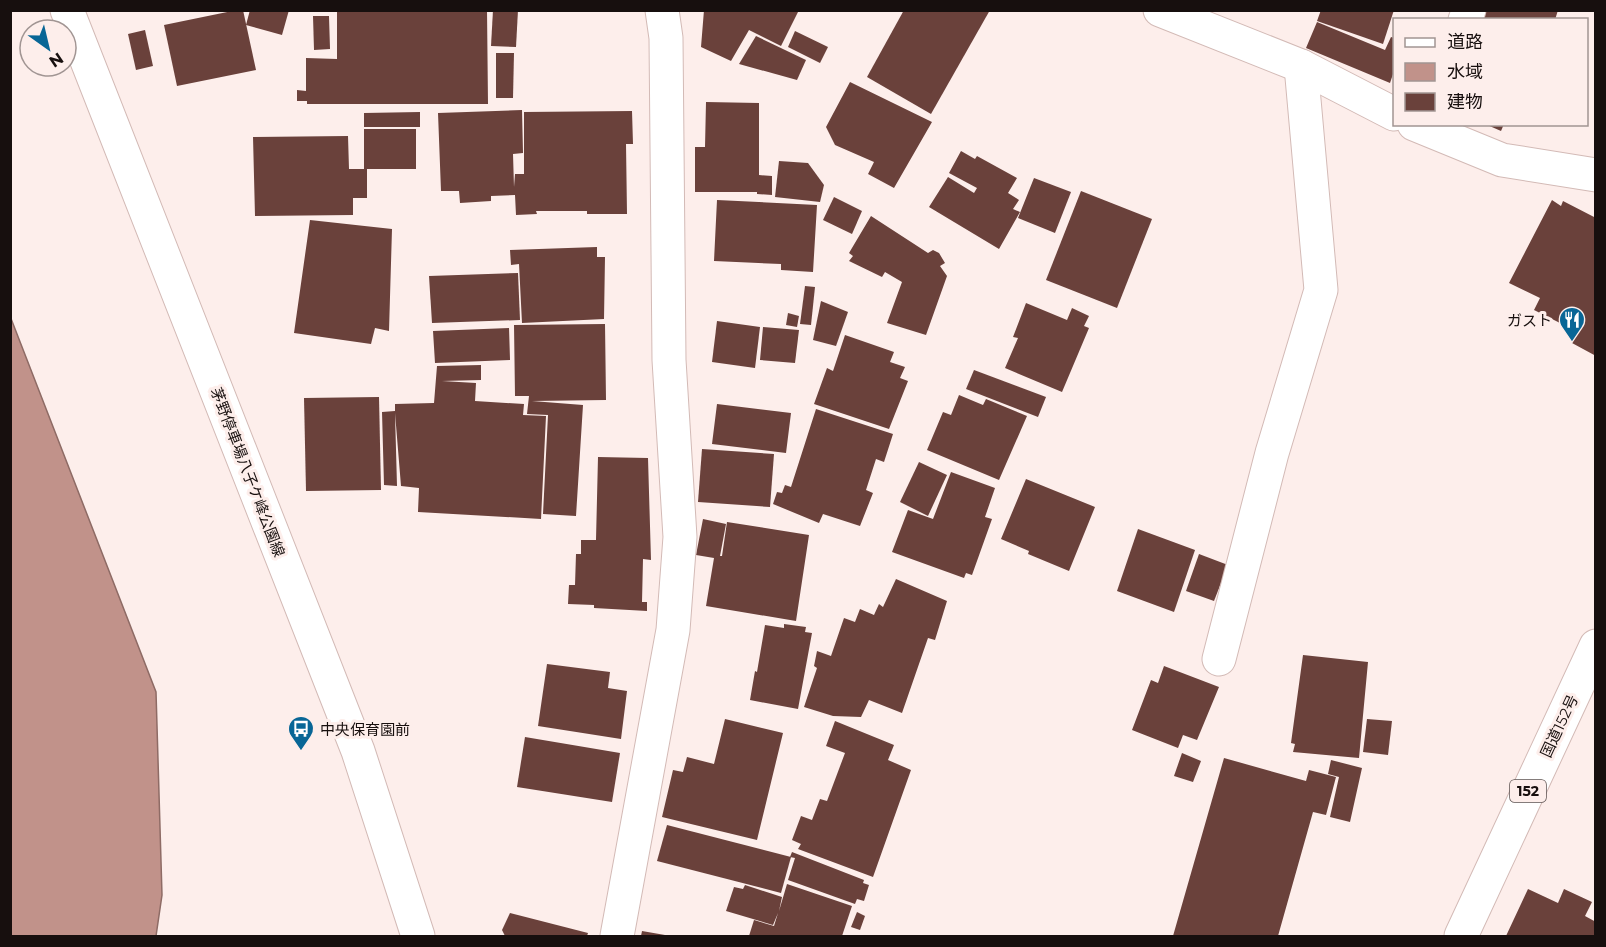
<svg xmlns="http://www.w3.org/2000/svg" width="1606" height="947" viewBox="0 0 1606 947" font-family="Montserrat,'Noto Sans JP',sans-serif">
<style>
.water{fill:#c1928a;stroke:#8e6b65;stroke-width:1.5}
.building{fill:#6a413b}
.lines{fill:none;stroke-linecap:round;stroke-linejoin:round}
.street-casing{stroke:#d3bab6;stroke-width:35}
.secondary-casing{stroke:#d3bab6;stroke-width:35}
.highway-casing{stroke:#d3bab6;stroke-width:35}
.street{stroke:#fff;stroke-width:33}
.secondary{stroke:#fff;stroke-width:33}
.highway{stroke:#fff;stroke-width:33}
.labels{text-anchor:middle;dominant-baseline:central;stroke-width:6;stroke-linejoin:round;paint-order:stroke}
.shield{fill:#fdeeeb;stroke:#5c5250;stroke-width:1.5}
.shield-label{font-size:14px;font-weight:bold;fill:#170f0e}
.poi-label{font-size:15px;fill:#170f0e;stroke:#fdeeeb;text-anchor:end}
.street-label{font-size:15px;fill:#170f0e;stroke:#fdeeeb}
</style>
<rect width="100%" height="100%" fill="#fdeeeb"/>
<polygon class="water" points="10,316 156,692 162,895 156,936 11,936"/>
<g class="building">
<polygon points="237,10 243,10 256,70 177,86 164,25"/>
<polygon points="250,10 289,10 282,35 246,25"/>
<polygon points="337,10 487,10 488,104 307,104 307,101 297,101 297,90 306,91 306,58 337,59"/>
<polygon points="493,10 518,10 516,47 491,46"/>
<polygon points="704,10 799,10 781,46 749,30 731,61 701,47"/>
<polygon points="904,10 990,10 931,114 867,77"/>
<polygon points="1321,10 1394,10 1383,44 1317,21"/>
<polygon points="1472,10 1558,10 1555,20 1469,20"/>
<polygon points="313,16 329,16 330,49 314,50"/>
<polygon points="1317,22 1385,50 1391,37 1394,38 1394,71 1390,83 1306,48"/>
<polygon points="145,30 153,66 136,70 128,34"/>
<polygon points="795,31 828,47 820,63 788,47"/>
<polygon points="756,36 806,60 797,80 739,64"/>
<polygon points="496,53 514,53 513,98 496,98"/>
<polygon points="850,82 932,122 894,188 868,174 874,162 835,145 826,127"/>
<polygon points="706,102 759,103 759,175 772,176 772,195 757,194 757,192 695,192 695,147 705,147"/>
<polygon points="522,110 523,153 513,154 514,187 515,174 524,174 524,112 632,111 633,144 626,144 627,214 587,214 587,211 536,211 537,214 516,215 515,195 491,196 491,201 460,203 459,191 441,191 438,113"/>
<polygon points="420,112 420,127 364,127 364,113"/>
<polygon points="1485,124 1504,124 1501,131"/>
<polygon points="364,129 416,129 416,169 367,169 367,198 353,198 353,215 255,216 253,137 348,136 349,169 364,169"/>
<polygon points="961,151 975,159 977,156 1017,178 1008,193 1019,200 1013,209 1020,212 999,249 929,207 948,177 974,193 977,188 949,173"/>
<polygon points="779,161 808,163 824,185 820,202 775,197"/>
<polygon points="1034,178 1071,192 1055,233 1018,218"/>
<polygon points="1081,191 1152,219 1117,308 1046,280"/>
<polygon points="834,197 862,211 852,234 823,220"/>
<polygon points="717,200 817,205 813,272 781,270 781,264 714,261"/>
<polygon points="1552,200 1561,206 1563,201 1596,218 1596,356 1572,343 1578,332 1534,310 1540,298 1509,283"/>
<polygon points="871,216 928,253 933,250 939,253 945,263 940,266 947,276 926,335 887,323 902,282 885,272 882,277 849,261 853,256 849,253"/>
<polygon points="310,220 392,229 389,331 375,328 371,344 294,333"/>
<polygon points="597,247 597,257 605,257 604,319 522,323 519,264 511,265 510,250"/>
<polygon points="518,273 520,320 432,323 429,276"/>
<polygon points="805,286 815,287 811,325 800,324"/>
<polygon points="821,301 848,312 836,346 813,340"/>
<polygon points="1026,303 1067,320 1072,308 1089,316 1084,326 1089,328 1062,392 1005,368 1018,338 1013,337"/>
<polygon points="788,313 799,316 797,327 786,325"/>
<polygon points="717,321 760,327 755,368 712,362"/>
<polygon points="605,324 606,400 532,401 583,405 576,516 543,514 548,415 527,414 529,396 515,396 514,325"/>
<polygon points="763,327 799,330 795,363 760,360"/>
<polygon points="509,328 510,360 435,363 433,331"/>
<polygon points="845,335 894,352 890,362 905,367 900,378 908,381 889,429 814,404 827,368 833,371"/>
<polygon points="481,365 481,380 442,381 476,383 475,401 524,404 523,415 546,416 541,519 418,512 419,488 401,486 395,413 397,486 384,485 382,412 395,411 395,404 434,403 437,366"/>
<polygon points="974,370 1046,397 1038,417 966,389"/>
<polygon points="959,395 983,405 986,399 1027,416 999,480 927,450 943,412 951,415"/>
<polygon points="379,397 381,490 306,491 304,398"/>
<polygon points="717,404 791,413 786,453 712,444"/>
<polygon points="816,409 893,434 884,462 876,459 866,490 873,493 860,526 823,514 819,523 773,504 777,492 782,493 785,485 791,487"/>
<polygon points="702,449 774,454 770,507 698,502"/>
<polygon points="598,457 648,458 651,560 643,559 642,602 647,602 647,611 594,608 594,605 568,604 569,585 575,585 576,554 581,554 581,540 596,540"/>
<polygon points="919,462 947,475 928,516 900,502"/>
<polygon points="951,472 995,488 985,517 992,519 972,575 966,573 964,578 892,552 908,510 933,519"/>
<polygon points="1026,479 1095,507 1069,571 1028,554 1029,551 1001,539"/>
<polygon points="703,519 726,524 720,556 722,556 727,522 809,535 796,621 706,606 714,558 696,555"/>
<polygon points="1138,529 1195,550 1174,612 1117,591"/>
<polygon points="1199,554 1228,565 1214,601 1186,591"/>
<polygon points="896,579 947,601 935,640 928,638 902,713 869,700 861,717 833,716 804,707 817,668 814,666 817,651 831,656 844,618 855,622 860,609 874,615 879,604 883,607"/>
<polygon points="784,624 806,627 805,632 812,633 798,709 750,700 755,671 757,672 765,625 784,628"/>
<polygon points="1303,655 1368,662 1359,758 1293,752 1295,744 1291,743"/>
<polygon points="547,664 610,672 608,688 627,691 621,739 538,726"/>
<polygon points="1164,666 1219,687 1197,740 1183,735 1178,748 1132,730 1151,680 1158,683"/>
<polygon points="725,719 783,733 757,840 662,817 673,770 683,772 687,757 714,764"/>
<polygon points="1367,719 1392,721 1388,755 1363,752"/>
<polygon points="835,721 894,745 888,760 911,770 873,877 798,849 801,844 792,840 801,816 812,820 820,799 827,801 845,753 826,746"/>
<polygon points="525,737 620,753 612,802 517,787"/>
<polygon points="1182,753 1201,761 1193,782 1174,776"/>
<polygon points="1224,758 1306,781 1309,770 1336,777 1326,815 1313,812 1278,936 1173,936"/>
<polygon points="1331,760 1362,768 1350,822 1330,817 1339,777 1328,774"/>
<polygon points="667,825 791,857 781,893 657,861"/>
<polygon points="792,852 864,880 863,883 869,885 864,901 857,899 855,904 788,880 795,858 790,857"/>
<polygon points="787,884 852,906 842,936 749,936 754,920 774,926 778,913 773,925 726,911 734,887 743,889 745,885 782,897 779,911"/>
<polygon points="1528,889 1558,903 1564,889 1592,902 1585,916 1596,922 1596,936 1506,936"/>
<polygon points="857,912 865,916 860,930 851,927"/>
<polygon points="510,913 588,933 587,936 505,936 502,930"/>
<polygon points="642,931 665,935 665,936 641,936"/>
</g>
<g class="lines">
<defs>
<g id="street">
<polyline points="1160,10 1301,66 1394,114"/>
<polyline points="1465,20 1469,10"/>
<polyline points="1414,124 1502,160 1596,175"/>
<polyline points="1219,659 1272,453 1321,290 1301,66"/>
<polyline points="617,936 673,630 680,537 669,360 666,38 662,10"/>
</g>
<polyline id="secondary" points="67,10 358,751 418,936"/>
<polyline id="highway" points="1461,936 1596,646"/>
</defs>
<use href="#street" class="street-casing"/>
<use href="#secondary" class="secondary-casing"/>
<use href="#highway" class="highway-casing"/>
<use href="#street" class="street"/>
<use href="#secondary" class="secondary"/>
<use href="#highway" class="highway"/>
</g>
<defs>
<symbol id="restaurant-pin" viewBox="-11 -11 22 30"><path d="M0 17L-7.5 6A9.5 9.5 0 1 1 7.5 6Z" fill="#086696" stroke="#fdeeeb"/><path d="M-5-6h1v4h1v-4h1v4h1v-4h1v5L-1.5 .5V6h-2V.5L-5-1ZM5-6V6H3V1.5H1.5Q1.5-4 5-6Z" fill="#fff"/></symbol>
<symbol id="bus-pin" viewBox="-11 -11 22 30"><path d="M0 17L-7.5 6A9.5 9.5 0 1 1 7.5 6Z" fill="#086696" stroke="#fdeeeb"/><path d="M-5-6H5V4H4V6H2V4H-2V6H-4V4H-5ZM-3.5-4V0h7V-4ZM-3.5 1.2v1.5H-2V1.2ZM2 1.2v1.5H3.5V1.2Z" fill="#fff"/></symbol>
</defs>
<g fill-rule="evenodd">
<use href="#restaurant-pin" x="1557" y="305" width="30" height="40"/>
<use href="#bus-pin" x="286" y="714" width="30" height="40"/>
</g>
<g class="labels">
<rect class="shield" x="1510" y="780" width="36" height="22" rx="4.5"/>
<g class="shield-label">
<text x="1528" y="791">152</text>
</g>
<g class="poi-label">
<text x="1552" y="320">ガスト</text>
<text x="320" y="729" text-anchor="start">中央保育園前</text>
</g>
<g class="street-label">
<text transform="translate(248 472) rotate(69)">茅野停車場八子ケ峰公園線</text>
<text transform="translate(1559 726) rotate(-65)">国道152号</text>
</g>
</g>
<rect width="1606" height="947" fill="none" stroke="#170f0e" stroke-width="24"/>
<rect x="1393" y="18" width="195" height="108" fill="#fdeeeb" stroke="#a19593" stroke-width="1.5"/>
<rect x="1405" y="38" width="30" height="9" fill="#ffffff" stroke="#a19593" stroke-width="1.5"/>
<text x="1447" y="48" font-size="18" fill="#170f0e">道路</text>
<rect x="1405" y="63" width="30" height="18" fill="#c1928a" stroke="#a19593" stroke-width="1.5"/>
<text x="1447" y="78" font-size="18" fill="#170f0e">水域</text>
<rect x="1405" y="93" width="30" height="18" fill="#6a413b" stroke="#a19593" stroke-width="1.5"/>
<text x="1447" y="108" font-size="18" fill="#170f0e">建物</text>
<g transform="translate(48 48) rotate(146)"><circle r="28" fill="#fdeeeb" stroke="#a19593" stroke-width="1.5"/>
<path d="M0-4.5L10 22L0 15L-10 22Z" fill="#086696"/>
<text y="-9" font-size="16" font-weight="bold" text-anchor="middle" fill="#170f0e">N</text>
</g>
</svg>
